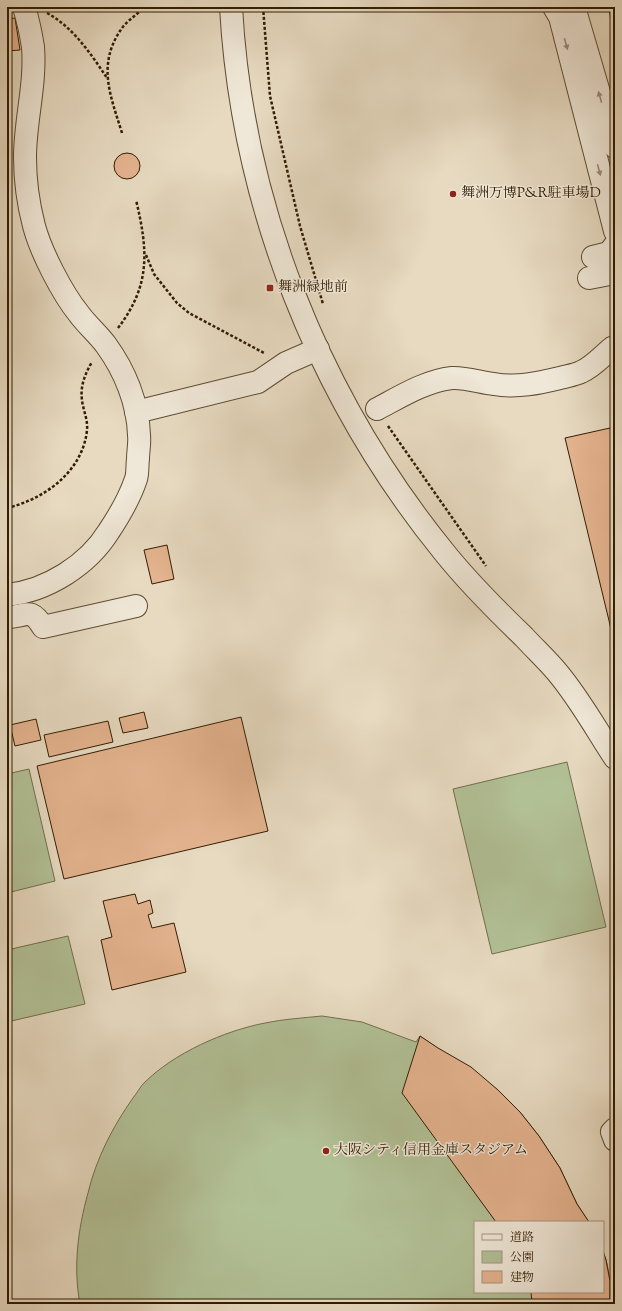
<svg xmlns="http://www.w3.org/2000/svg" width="622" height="1311" viewBox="0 0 622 1311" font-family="'Sorts Mill Goudy','Noto Serif JP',serif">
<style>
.green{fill:#b2c096;stroke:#726e4c}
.building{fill:#e4b38f;stroke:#321c01}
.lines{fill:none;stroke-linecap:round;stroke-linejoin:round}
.minor-casing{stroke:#5f4c31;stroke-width:24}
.path{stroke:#321c01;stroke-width:2.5;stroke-dasharray:3 2;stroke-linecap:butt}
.minor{stroke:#efe7d7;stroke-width:22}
.oneway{fill:#9a8c77}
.poi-dot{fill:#8f2418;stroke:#efe7d7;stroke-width:1.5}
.labels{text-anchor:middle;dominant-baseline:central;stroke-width:3;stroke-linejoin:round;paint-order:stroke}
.poi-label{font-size:14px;fill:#321c01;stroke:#efe7d7;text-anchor:start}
</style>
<rect width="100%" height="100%" fill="#e7dac1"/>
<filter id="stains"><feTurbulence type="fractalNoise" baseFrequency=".005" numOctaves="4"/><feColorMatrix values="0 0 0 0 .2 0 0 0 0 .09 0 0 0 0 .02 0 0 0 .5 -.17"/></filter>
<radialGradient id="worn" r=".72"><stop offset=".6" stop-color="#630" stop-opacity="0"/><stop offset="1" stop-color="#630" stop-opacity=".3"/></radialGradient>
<g class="green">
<polygon points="608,7 615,7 615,37"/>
<polygon points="567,762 606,927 492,954 453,789"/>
<polygon points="29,769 55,881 7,893 7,774"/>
<polygon points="68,936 85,1004 7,1022 7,950"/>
<path d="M322 1016 362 1022 416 1042 420 1036 498 1090 520 1112 539 1136 560 1168 577 1204 589 1222H475V1292H603V1251C610 1268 610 1286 610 1304H80C73 1267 78 1229 88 1193 96 1159 113 1126 133 1098 137 1093 140 1087 144 1083 174 1053 224 1031 265 1023 284 1019 303 1018 322 1016Z"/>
</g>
<g class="building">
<polygon points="15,18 20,50 7,51 7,19"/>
<circle cx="127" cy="166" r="13"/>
<polygon points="610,428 614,446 615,445 615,628 611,629 565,438"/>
<polygon points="167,545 174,579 152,584 144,550"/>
<polygon points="144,712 148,728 123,733 119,718"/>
<polygon points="241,717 268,831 64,879 37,766"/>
<polygon points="36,719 41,740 15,746 10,725"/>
<polygon points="108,721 113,742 49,757 44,735"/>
<polygon points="135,894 138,904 150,900 153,913 148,915 152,928 174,923 186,972 112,990 101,940 112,937 103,901"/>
<polygon points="420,1036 438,1048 471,1067 498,1090 520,1112 539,1136 560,1168 577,1204 589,1222 496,1222 402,1093"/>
<polygon points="603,1251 606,1260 610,1281 610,1304 532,1304 531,1292 603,1292"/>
</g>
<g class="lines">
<defs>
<g id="minor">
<path d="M231 7C242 205 319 398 444 552 468 582 496 610 524 637 535 649 547 660 557 672 579 698 596 729 615 758"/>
<polyline points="554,7 560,17 615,231"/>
<polyline points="574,7 615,147"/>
<polyline points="593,257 609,253 615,245"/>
<polyline points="589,278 615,273"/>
<path d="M377 409C400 397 425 381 452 378 465 377 482 383 494 384 517 388 539 383 560 378 567 376 575 375 581 372 593 367 602 356 612 348L615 347"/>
<polyline points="136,412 258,382 286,363 318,349"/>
<path d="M7 595C47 591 88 565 109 531 119 516 130 497 136 479 138 473 137 465 138 459 138 451 140 443 139 435 138 403 125 371 106 345 98 334 87 325 79 314 62 293 41 252 34 226 28 203 25 181 25 157 25 121 36 84 33 47 31 34 28 20 24 7"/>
<path d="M7 617C26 617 30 606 43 627L136 606"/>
<polyline points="615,1129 612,1132 615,1140"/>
</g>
</defs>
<use href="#minor" class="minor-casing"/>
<g class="path">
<polyline points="263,7 270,96 300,226 323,304"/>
<path d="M47 13C73 27 91 54 107 78"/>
<path d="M122 133C111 97 97 66 120 31 126 21 136 16 144 7"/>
<polyline points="146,255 154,274 177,303 189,313 264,353"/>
<path d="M118 328C151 285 148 250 136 200"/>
<polyline points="388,426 486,566"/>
<path d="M7 508C45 499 83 471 87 430 88 419 83 410 82 400 80 386 85 374 92 362"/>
</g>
<use href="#minor" class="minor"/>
</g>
<defs><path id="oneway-solid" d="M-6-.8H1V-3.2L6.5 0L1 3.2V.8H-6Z"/></defs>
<g class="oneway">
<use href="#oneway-solid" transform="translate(566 44) rotate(75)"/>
<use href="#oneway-solid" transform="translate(600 97) rotate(-106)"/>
<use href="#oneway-solid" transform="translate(599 170) rotate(75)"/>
</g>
<g class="poi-dot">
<circle cx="453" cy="194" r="4"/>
<rect x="266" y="284" width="8" height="8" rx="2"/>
<circle cx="326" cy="1151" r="4"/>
</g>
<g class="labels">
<g class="poi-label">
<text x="461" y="194">舞洲万博P&amp;R駐車場D</text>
<text x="278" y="288">舞洲緑地前</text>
<text x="334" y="1151">大阪シティ信用金庫スタジアム</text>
</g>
</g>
<rect width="622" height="1311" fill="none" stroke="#e7dac1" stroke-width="24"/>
<rect x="8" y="8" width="606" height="1295" fill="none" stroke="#321c01" stroke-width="2"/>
<rect x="12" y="12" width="598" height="1287" fill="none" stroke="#321c01"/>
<rect x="474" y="1221" width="130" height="72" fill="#efe7d7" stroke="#a39681"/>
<rect x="482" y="1234" width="20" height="6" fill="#efe7d7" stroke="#a39681"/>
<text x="510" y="1241" font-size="12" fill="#321c01">道路</text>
<rect x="482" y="1251" width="20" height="12" fill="#b2c096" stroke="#a39681"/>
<text x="510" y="1261" font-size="12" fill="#321c01">公園</text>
<rect x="482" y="1271" width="20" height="12" fill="#e4b38f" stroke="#a39681"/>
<text x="510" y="1281" font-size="12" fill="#321c01">建物</text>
<rect width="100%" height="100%" filter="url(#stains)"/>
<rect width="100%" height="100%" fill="url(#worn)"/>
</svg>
